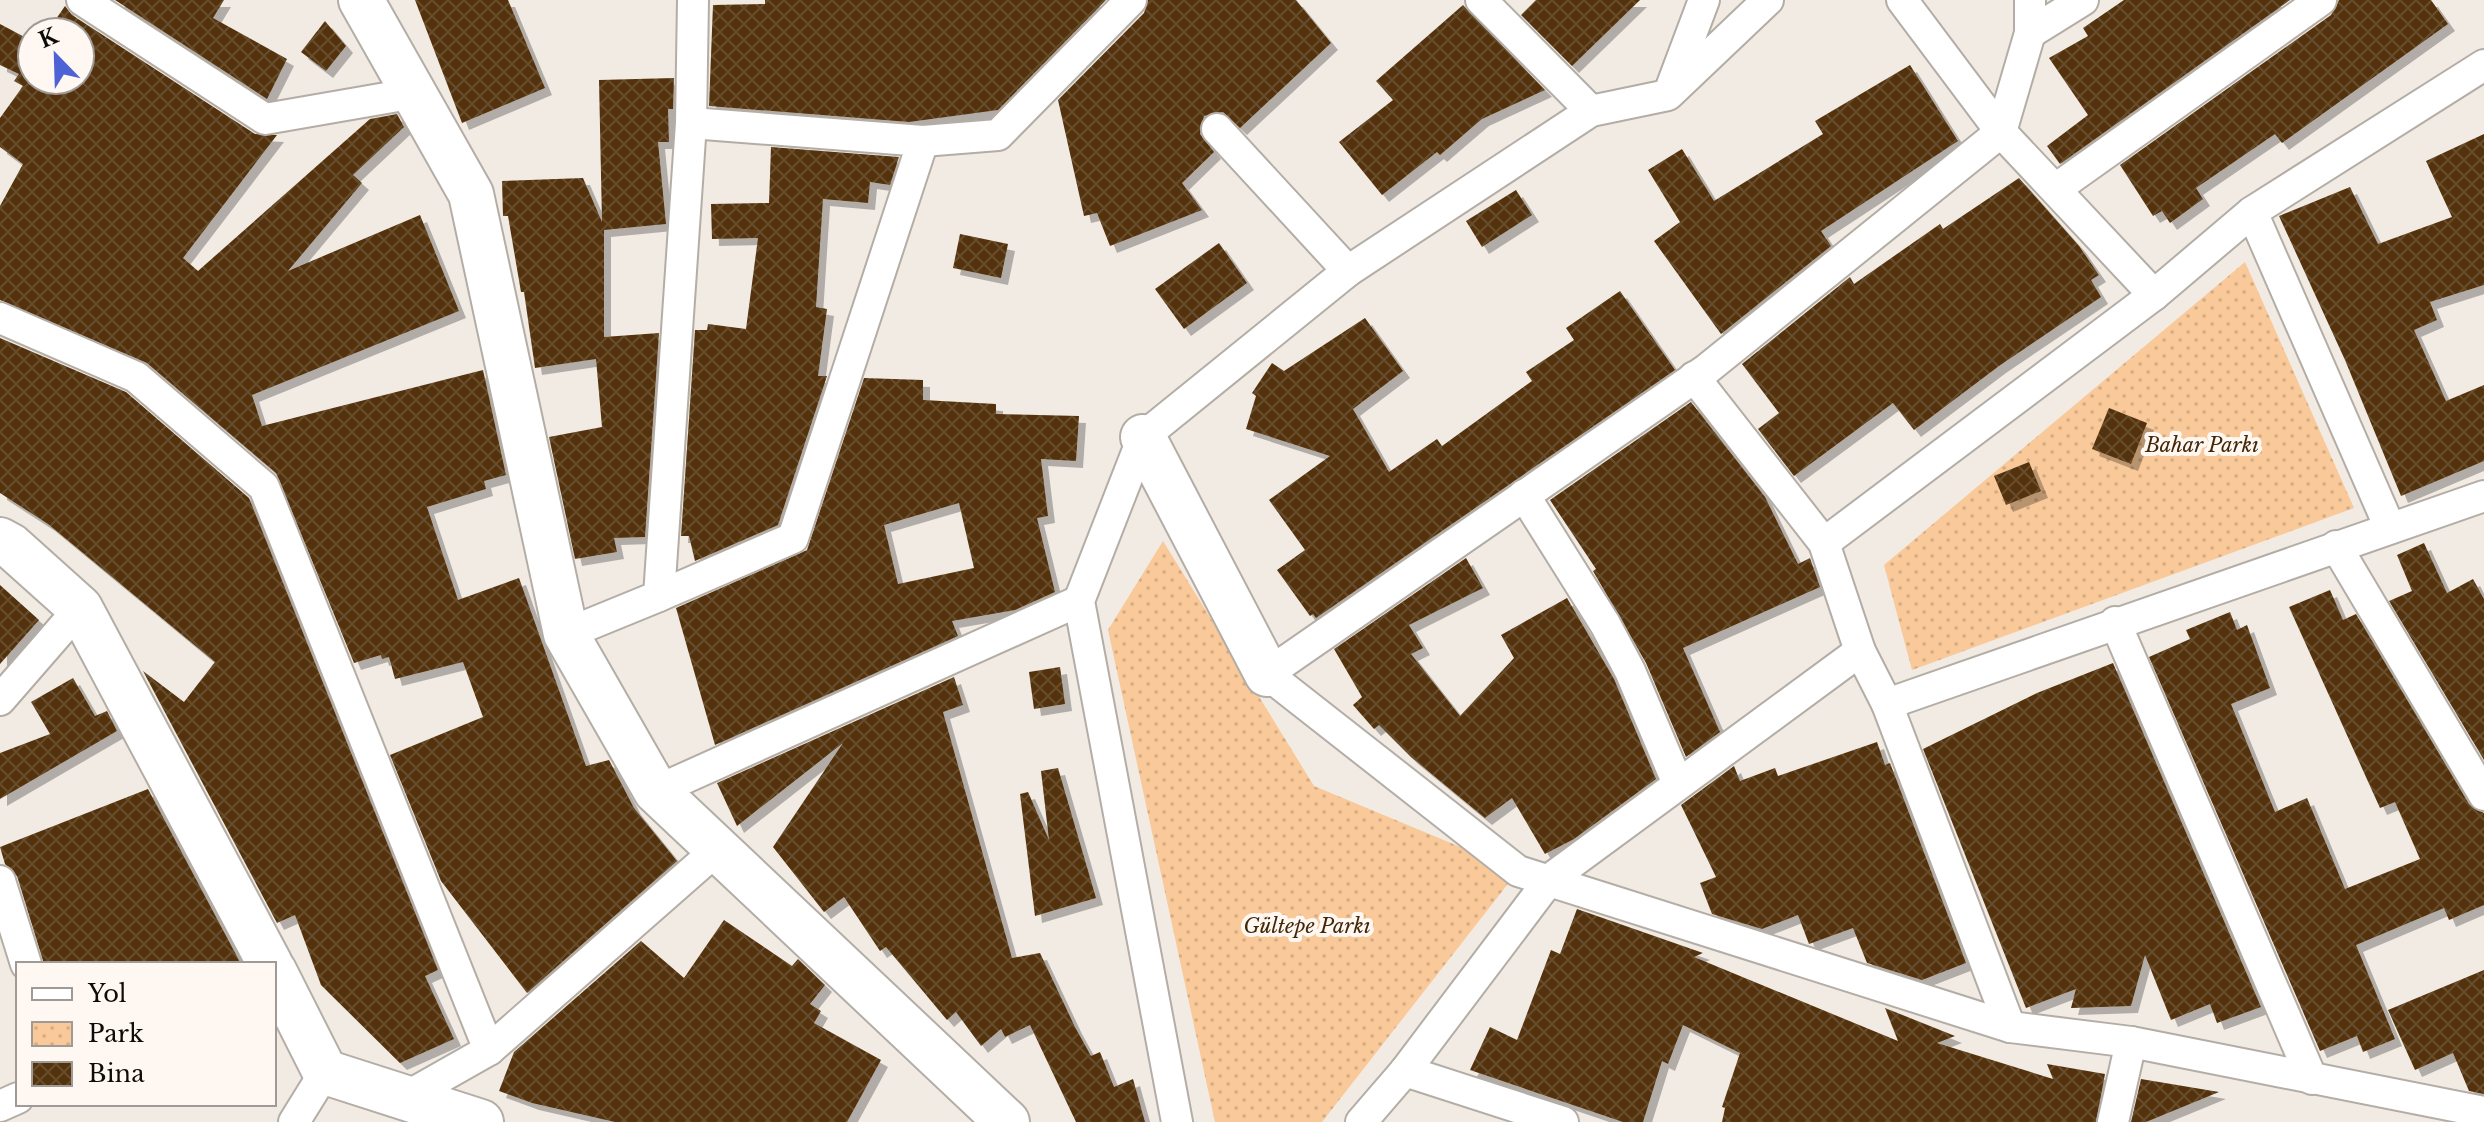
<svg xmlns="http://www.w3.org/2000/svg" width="2484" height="1122" viewBox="0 0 2484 1122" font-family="'Libre Baskerville',serif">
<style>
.park{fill:url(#park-dots)}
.building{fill:url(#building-cross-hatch);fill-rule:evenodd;filter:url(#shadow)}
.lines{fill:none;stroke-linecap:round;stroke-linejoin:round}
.street-casing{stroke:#b3ada6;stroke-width:34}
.secondary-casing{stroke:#b3ada6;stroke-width:48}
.street{stroke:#fff;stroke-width:30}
.secondary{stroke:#fff;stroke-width:44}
.labels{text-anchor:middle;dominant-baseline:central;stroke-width:8;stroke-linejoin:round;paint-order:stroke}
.park-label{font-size:20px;font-style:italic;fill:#422708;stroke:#fff8f2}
</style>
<defs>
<pattern id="park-dots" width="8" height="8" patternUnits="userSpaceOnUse" patternTransform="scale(2)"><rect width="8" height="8" fill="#f9c999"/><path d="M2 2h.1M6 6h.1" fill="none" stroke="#d4ab82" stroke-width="1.8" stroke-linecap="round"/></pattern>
<pattern id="building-cross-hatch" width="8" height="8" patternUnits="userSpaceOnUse" patternTransform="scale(2)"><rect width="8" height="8" fill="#53330b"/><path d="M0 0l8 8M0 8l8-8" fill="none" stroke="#674d2d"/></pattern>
<filter id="shadow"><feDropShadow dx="7" dy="7" stdDeviation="0" flood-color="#0004"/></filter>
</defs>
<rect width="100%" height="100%" fill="#f1ebe4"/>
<g class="park">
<polygon points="2245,262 2354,508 1912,670 1884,565"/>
<polygon points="1163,541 1314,786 1518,871 1322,1122 1215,1122 1108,630"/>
</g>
<g class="building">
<polygon points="115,0 224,0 213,18 287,59 267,99"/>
<polygon points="415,0 508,0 545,88 462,123"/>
<polygon points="765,0 1106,0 998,110 909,122 709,106 713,5 765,4"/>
<polygon points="1148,0 1296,0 1331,43 1240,128 1223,112 1204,116 1200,134 1214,152 1182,183 1202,210 1110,246 1097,213 1084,216 1058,100 1144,13"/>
<polygon points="1536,0 1640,0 1572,66 1521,15"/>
<polygon points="2124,0 2290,0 2060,164 2047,146 2088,115 2049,58 2088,36 2083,28"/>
<polygon points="2339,0 2431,0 2448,24 2282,143 2275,134 2196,188 2203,199 2170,223 2162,211 2153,216 2120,165 2331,15"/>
<polygon points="1463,5 1545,90 1482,119 1440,155 1437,152 1382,195 1339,142 1393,100 1376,81"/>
<polygon points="65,6 72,15 255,134 277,135 183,258 198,271 370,119 397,114 404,127 353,175 362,183 288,271 420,215 459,311 252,395 262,426 483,370 506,475 484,481 486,489 427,507 458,600 519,578 586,766 609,760 634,808 677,861 527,993 441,881 390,755 483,717 463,662 395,679 389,657 382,659 381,655 354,663 276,473 147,363 0,300 0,206 23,164 0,147 0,118 23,86 14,81 19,74 0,65 0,24 32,41 32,80 80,80 80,32 47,32"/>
<polygon points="325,21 346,46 326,71 301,52"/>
<polygon points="1910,65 1958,141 1821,231 1831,246 1721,334 1654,241 1680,222 1648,170 1682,149 1714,201 1823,134 1815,121"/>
<polygon points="674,78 673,109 668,109 669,142 658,142 666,224 604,230 604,337 659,333 645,537 614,538 617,552 575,559 549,437 602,427 596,359 535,368 524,292 521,292 508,216 503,216 502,181 583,178 602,222 599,80"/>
<polygon points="2484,134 2484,285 2430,302 2437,320 2414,330 2446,401 2484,385 2484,461 2401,496 2345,360 2279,216 2350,187 2378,244 2452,217 2426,161"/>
<polygon points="771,147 899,157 890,185 870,182 868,203 823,199 816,307 827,309 818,376 827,376 778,525 695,561 689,536 681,536 695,330 707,330 708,324 746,329 758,238 712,239 711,204 769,203"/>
<polygon points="2019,178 2079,246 2099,275 2091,280 2101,297 1999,366 1914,430 1893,403 1794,476 1758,429 1779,413 1742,364 1850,277 1854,284 1940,224 1943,229"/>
<polygon points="1516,190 1532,215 1482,247 1466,221"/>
<polygon points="960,234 1008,244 1001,278 953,268"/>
<polygon points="1219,243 1247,283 1184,329 1155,289"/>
<polygon points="1620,291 1675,370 1316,618 1313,614 1310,616 1277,570 1305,550 1269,500 1330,456 1246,429 1256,396 1252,393 1272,363 1284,371 1365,318 1403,371 1353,409 1389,472 1437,439 1442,446 1532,381 1526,372 1574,340 1566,328"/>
<polygon points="0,338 126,392 249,498 438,970 425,976 454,1039 400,1063 321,985 295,915 277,923 143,671 184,702 215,662 48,524 0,493"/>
<path d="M864 378 923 380V400L996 404V414L1079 416 1076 461 1041 459 1048 516 1037 518 1055 592 1015 610 952 621 958 636 715 745 676 608 807 550ZM959 503 974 568 898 584 884 525Z"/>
<polygon points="1691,402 1765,497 1798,564 1810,558 1820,587 1683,648 1720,732 1686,757 1646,663 1593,571 1596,569 1550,500"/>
<polygon points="2109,408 2147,423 2131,464 2092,449"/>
<polygon points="2029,462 2041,491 2006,505 1994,476"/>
<polygon points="2424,543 2447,593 2473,579 2484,599 2484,760 2389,601 2412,591 2397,555"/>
<polygon points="1466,558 1483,588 1409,625 1423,648 1411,654 1460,716 1514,658 1501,635 1567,598 1614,679 1656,779 1574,839 1545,854 1512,798 1485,818 1411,757 1379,725 1374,729 1353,705 1362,697 1334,649"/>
<polygon points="0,585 39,620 0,664"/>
<polygon points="2330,590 2343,620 2356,614 2469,804 2484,813 2484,905 2449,920 2444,908 2356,945 2395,1039 2363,1052 2357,1036 2320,1051 2149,657 2190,639 2186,630 2230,612 2237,630 2247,625 2270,688 2231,704 2275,812 2307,798 2345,889 2420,859 2395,802 2380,808 2289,607"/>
<polygon points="2113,663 2261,1007 2217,1023 2210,1004 2171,1020 2145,955 2131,1006 2071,1008 2076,989 2026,1008 1923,749 2037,693"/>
<polygon points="1060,667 1065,704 1034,709 1029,672"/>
<polygon points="954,677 963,705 943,712 1012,958 1040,953 1075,1027 1091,1056 1100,1052 1114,1087 1133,1079 1145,1122 1076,1122 1030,1025 1005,1037 1001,1029 981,1046 956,1012 947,1020 886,947 880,951 844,897 824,912 773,847 843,743 737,826 717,783"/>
<polygon points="73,678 95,716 107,711 117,731 0,799 0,753 50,734 31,702"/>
<polygon points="1877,742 1885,765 1890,763 1966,963 1922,980 1867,963 1853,928 1809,944 1798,915 1762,929 1712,914 1700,883 1716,877 1681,805 1734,766 1740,781 1775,768 1778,776"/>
<polygon points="1058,768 1096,898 1035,916 1020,794 1028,792 1049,840 1041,771"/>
<polygon points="148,789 241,964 44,964 17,876 5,864 0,847"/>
<polygon points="1577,909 1703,953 1694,957 1898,1041 1885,1008 1955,1036 1937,1043 2053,1079 2047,1064 2105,1074 2096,1122 1722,1122 1725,1108 1722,1107 1740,1053 1683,1025 1668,1064 1662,1061 1643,1122 1623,1122 1470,1070 1490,1027 1517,1040 1551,950 1560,954"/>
<polygon points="724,920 792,966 798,959 825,985 810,1004 821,1011 814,1023 881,1060 847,1122 615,1122 532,1103 499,1091 514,1052 641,941 684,978"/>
<polygon points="2484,970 2484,1094 2469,1091 2453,1053 2415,1070 2388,1010"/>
<polygon points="2141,1079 2219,1092 2146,1122 2131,1122"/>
</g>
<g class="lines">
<defs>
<g id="street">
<polyline points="82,0 265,119 415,93"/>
<polyline points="1481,0 1591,111"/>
<polyline points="1902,0 2001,132 2154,295"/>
<polyline points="2030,0 2030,33 2001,132 1707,369 1267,674 1518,871 2010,1027 2131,1042 2484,1112"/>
<polyline points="2030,33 2083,0"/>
<polyline points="1672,85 1704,0"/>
<polyline points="691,123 923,141 998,135 1131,0"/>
<polyline points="1217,129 1348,271"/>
<polyline points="2057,188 2321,0"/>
<polyline points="2252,212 2390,528"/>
<polyline points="0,318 136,377 264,487 489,1050 406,1097"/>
<polyline points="1524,495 1605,624 1630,671 1678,784"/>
<polyline points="1824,543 2154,295 2252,212 2484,65"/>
<polyline points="2336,546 2484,795"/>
<polyline points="659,596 793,538 923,141"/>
<polyline points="2115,622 2312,1079"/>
<polyline points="566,634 659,596 691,123 693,0"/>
<polyline points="1860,651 1887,704 2484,496"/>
<polyline points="0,700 80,608"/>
<polyline points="1887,704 2010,1027"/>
<polyline points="656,791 1079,601"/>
<polyline points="0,881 26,964"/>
<polyline points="489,1050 719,848"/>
<polyline points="1405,1071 1563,1122"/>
<polyline points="0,1106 18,1098"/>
<polyline points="294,1122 325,1072"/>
<polyline points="1177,1122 1079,601 1143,437 1348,271 1591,111 1668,95 1768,0"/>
<polyline points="1361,1122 1405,1071 1550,879 1860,651 1824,543 1694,377"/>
<polyline points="2113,1122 2131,1042"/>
</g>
<g id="secondary">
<polyline points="361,0 471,194 566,634 656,791 1007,1122"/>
<polyline points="1143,437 1267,674"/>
<polyline points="0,540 11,546 80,608 270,964"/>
<polyline points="274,971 325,1072 481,1122"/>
</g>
</defs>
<use href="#street" class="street-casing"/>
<use href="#secondary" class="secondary-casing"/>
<use href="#street" class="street"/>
<use href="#secondary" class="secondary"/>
</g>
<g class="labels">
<g class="park-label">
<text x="2202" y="445">Bahar Parkı</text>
<text x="1307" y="926">Gültepe Parkı</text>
</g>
</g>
<rect x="16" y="962" width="260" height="144" fill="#fff8f2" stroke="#9f9a95" stroke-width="2"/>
<rect x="32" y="988" width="40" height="12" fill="#ffffff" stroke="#9f9a95" stroke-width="2"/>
<text x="88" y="1002" font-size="24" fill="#0e0c09">Yol</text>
<rect x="32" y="1022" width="40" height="24" fill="url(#park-dots)" stroke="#9f9a95" stroke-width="2"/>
<text x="88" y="1042" font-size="24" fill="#0e0c09">Park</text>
<rect x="32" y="1062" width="40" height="24" fill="url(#building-cross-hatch)" stroke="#9f9a95" stroke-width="2"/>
<text x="88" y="1082" font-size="24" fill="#0e0c09">Bina</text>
<g transform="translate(56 56) rotate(337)"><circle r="38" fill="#fff8f2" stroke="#9f9a95" stroke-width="2"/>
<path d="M0-6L14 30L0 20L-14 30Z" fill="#4e62d7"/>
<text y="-12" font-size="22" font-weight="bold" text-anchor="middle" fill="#0e0c09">K</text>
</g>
</svg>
